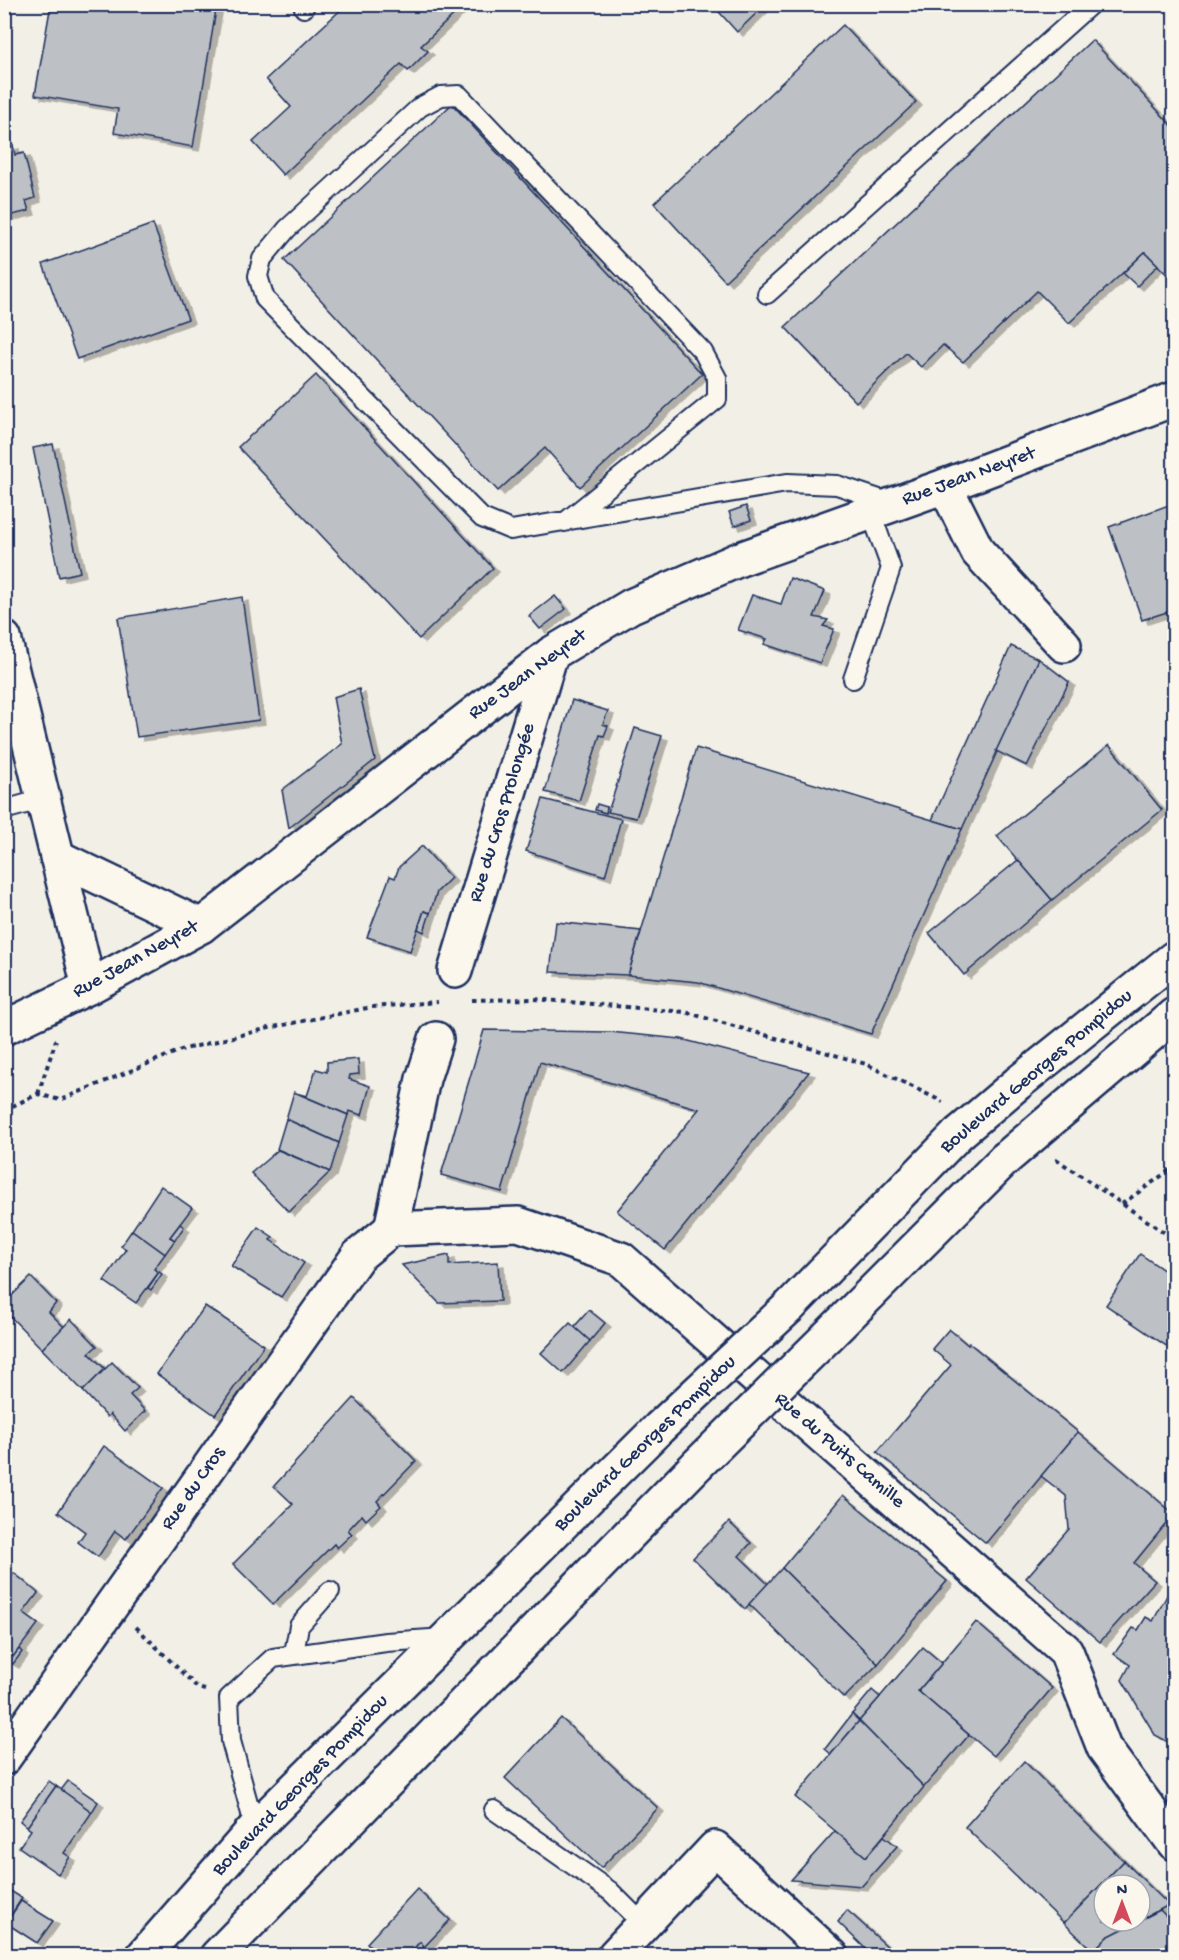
<svg xmlns="http://www.w3.org/2000/svg" width="1179" height="1960" viewBox="0 0 1179 1960" font-family="'Gochi Hand',sans-serif">
<style>
.building{fill:#bdc0c4;stroke:#1b2f5e;stroke-width:1.5;filter:url(#shadow)}
.lines{fill:none;stroke-linecap:round;stroke-linejoin:round}
.service-casing{stroke:#1b2f5e;stroke-width:22}
.minor-casing{stroke:#1b2f5e;stroke-width:38}
.secondary-casing{stroke:#1b2f5e;stroke-width:38}
.path{stroke:#1b2f5e;stroke-width:4;stroke-dasharray:4.5 4.5;stroke-linecap:butt}
.service{stroke:#fbf7ec;stroke-width:18}
.minor{stroke:#fbf7ec;stroke-width:33}
.secondary{stroke:#fbf7ec;stroke-width:33}
.secondary-bridge-casing{stroke:#1b2f5e;stroke-width:38;stroke-linecap:butt}
.secondary-bridge{stroke:#fbf7ec;stroke-width:33}
.labels{text-anchor:middle;dominant-baseline:central;stroke-width:4.5;stroke-linejoin:round;paint-order:stroke}
.street-label{font-size:20px;fill:#1b2f5e;stroke:#fbf7ec}
</style>
<defs>
<filter id="shadow"><feDropShadow dx="6" dy="4" stdDeviation="0" flood-color="#0004"/></filter>
</defs>
<rect width="100%" height="100%" fill="#f2efe6"/>
<filter id="ink" filterUnits="userSpaceOnUse"><feTurbulence type="fractalNoise" baseFrequency=".0167" numOctaves="2"/><feDisplacementMap in="SourceGraphic" scale="12" xChannelSelector="R" yChannelSelector="G"/><feConvolveMatrix kernelMatrix="1 2 1 2 8 2 1 2 1" color-interpolation-filters="sRGB"/></filter>
<g filter="url(#ink)">
<g class="building">
<polygon points="51,4 217,4 193,147 114,133 118,109 35,95"/>
<polygon points="347,4 465,4 421,46 428,51 408,71 401,64 283,175 253,142 291,107 266,79"/>
<polygon points="712,4 766,4 737,32"/>
<polygon points="843,25 916,102 725,281 654,203"/>
<polygon points="1092,40 1174,128 1174,282 1145,252 1069,323 1037,291 963,362 943,345 921,367 906,353 856,402 785,327"/>
<polygon points="452,104 702,374 580,487 545,448 498,491 284,260"/>
<polygon points="13,145 15,155 24,153 35,198 26,201 29,211 4,217 4,147"/>
<polygon points="153,224 188,319 77,359 43,264"/>
<polygon points="1145,252 1158,265 1137,286 1123,273"/>
<polygon points="316,375 493,568 419,639 238,447"/>
<polygon points="53,444 80,572 59,577 33,448"/>
<polygon points="1174,503 1174,632 1167,612 1142,620 1109,527"/>
<polygon points="746,506 751,520 734,526 729,512"/>
<polygon points="790,578 825,591 814,617 828,620 823,626 834,629 820,663 764,644 767,639 738,630 752,595 781,604"/>
<polygon points="555,596 566,609 540,629 529,616"/>
<polygon points="242,597 259,720 137,737 118,618"/>
<polygon points="1011,646 1039,659 962,829 932,820"/>
<polygon points="1039,659 1069,682 1027,766 996,751"/>
<polygon points="359,689 375,760 289,828 282,790 342,744 333,697"/>
<polygon points="572,700 608,711 603,724 608,726 604,736 600,735 579,801 545,792"/>
<polygon points="635,728 662,736 636,818 608,812"/>
<polygon points="1109,745 1162,810 1052,900 997,836"/>
<polygon points="696,748 962,829 871,1034 698,982 628,975"/>
<polygon points="543,799 621,819 605,876 526,851"/>
<polygon points="597,804 607,807 606,813 595,810"/>
<polygon points="422,846 451,878 437,892 430,913 424,911 410,951 367,937 390,876 395,878 399,867"/>
<polygon points="1018,860 1052,900 964,975 929,933"/>
<polygon points="424,911 430,913 424,932 418,929"/>
<polygon points="556,922 641,931 628,975 550,972"/>
<polygon points="484,1030 610,1032 681,1039 809,1072 665,1250 617,1211 699,1109 540,1062 502,1192 441,1175"/>
<polygon points="358,1059 359,1074 350,1075 349,1079 370,1086 362,1115 349,1111 348,1115 299,1094 307,1096 316,1069 327,1072 327,1062"/>
<polygon points="294,1092 348,1115 339,1143 286,1119"/>
<polygon points="286,1119 339,1143 330,1172 277,1149"/>
<polygon points="278,1150 330,1172 289,1212 251,1173"/>
<polygon points="161,1186 192,1208 170,1237 175,1240 165,1254 132,1230"/>
<polygon points="180,1224 184,1227 175,1240 170,1237"/>
<polygon points="258,1227 273,1237 270,1240 304,1263 281,1297 231,1266"/>
<polygon points="132,1230 165,1254 154,1269 159,1272 136,1303 104,1281 126,1249 121,1246"/>
<polygon points="1140,1254 1174,1277 1174,1351 1106,1305"/>
<polygon points="449,1255 449,1265 498,1262 500,1301 439,1303 402,1265"/>
<polygon points="159,1272 162,1274 151,1290 148,1288"/>
<polygon points="31,1277 56,1303 49,1312 64,1327 42,1349 4,1310 4,1303"/>
<polygon points="205,1306 264,1345 215,1415 157,1374"/>
<polygon points="589,1310 605,1323 590,1341 574,1327"/>
<polygon points="71,1319 97,1346 89,1353 105,1369 83,1391 42,1349"/>
<polygon points="570,1323 590,1341 563,1373 541,1353"/>
<polygon points="949,1329 968,1345 969,1343 1078,1432 986,1543 877,1452 951,1365 932,1349"/>
<polygon points="112,1362 138,1388 130,1395 145,1411 125,1431 110,1414 107,1417 83,1391"/>
<polygon points="354,1398 416,1461 377,1501 381,1506 366,1520 362,1515 348,1530 352,1534 337,1548 334,1544 273,1604 233,1564 293,1504 274,1486"/>
<polygon points="1078,1432 1174,1514 1134,1563 1155,1581 1100,1642 1026,1578 1069,1529 1066,1496 1041,1476"/>
<polygon points="104,1446 163,1488 126,1539 115,1531 98,1557 78,1542 85,1532 58,1512"/>
<polygon points="843,1495 947,1581 878,1664 782,1568"/>
<polygon points="729,1522 751,1543 739,1556 768,1584 745,1609 693,1558"/>
<polygon points="782,1568 878,1664 844,1698 749,1604"/>
<polygon points="14,1573 38,1593 23,1613 38,1624 13,1657 4,1651 4,1586"/>
<polygon points="1170,1590 1174,1592 1174,1745 1155,1735 1122,1680 1130,1665 1114,1654 1133,1628 1138,1630 1146,1617 1153,1621"/>
<polygon points="976,1622 1052,1688 994,1756 918,1691"/>
<polygon points="923,1647 942,1663 918,1691 969,1735 924,1787 859,1721"/>
<polygon points="19,1649 22,1652 13,1664 4,1659 4,1652 13,1657"/>
<polygon points="872,1690 880,1697 859,1721 852,1714"/>
<polygon points="852,1714 859,1721 831,1754 825,1749"/>
<polygon points="561,1718 658,1808 601,1868 505,1778"/>
<polygon points="859,1721 924,1787 866,1857 795,1797"/>
<polygon points="1024,1761 1124,1861 1064,1923 965,1827"/>
<polygon points="49,1781 56,1786 27,1827 20,1821"/>
<polygon points="68,1781 98,1802 92,1812 61,1790"/>
<polygon points="56,1786 92,1812 64,1853 70,1857 58,1874 19,1847 31,1830 27,1827"/>
<polygon points="835,1831 866,1857 884,1836 897,1846 862,1886 791,1880"/>
<polygon points="1124,1861 1169,1905 1140,1920 1140,1885 1104,1885 1104,1921 1139,1921 1107,1937 1093,1951 1064,1923"/>
<polygon points="4,1887 22,1898 6,1923 4,1922"/>
<polygon points="417,1889 450,1920 424,1947 420,1942 407,1956 380,1956 367,1943"/>
<polygon points="21,1901 53,1921 37,1943 6,1923"/>
<polygon points="847,1910 889,1948 882,1956 873,1956 838,1922"/>
<polygon points="1160,1910 1174,1924 1174,1956 1097,1956 1093,1951 1107,1937"/>
<polygon points="420,1942 424,1947 416,1956 407,1956"/>
<polygon points="1087,1945 1093,1951 1089,1956 1082,1952"/>
</g>
<g class="lines">
<defs>
<g id="service">
<polyline points="303,4 304,8"/>
<polyline points="767,294 1091,4"/>
<polyline points="565,522 717,399 717,378 703,352 459,95 441,96 420,107 287,229 262,259 258,276 265,299 482,518 511,530 787,483 837,485 891,503"/>
<polyline points="853,679 891,568 871,513"/>
<polyline points="4,810 43,799"/>
<polyline points="294,1653 299,1626 330,1591"/>
<polyline points="494,1810 610,1891 642,1923"/>
<polyline points="255,1828 231,1741 229,1698 273,1658 386,1642 445,1638"/>
</g>
<g id="minor">
<polyline points="945,486 978,552 1064,645"/>
<polyline points="4,638 89,987"/>
<polyline points="57,857 201,926"/>
<polyline points="455,971 551,654"/>
<polyline points="4,1028 89,987 201,926 551,654 631,606 740,559 945,486 1174,399"/>
<polyline points="391,1229 518,1224 621,1259 1066,1651 1104,1748 1174,1843"/>
<polyline points="391,1229 423,1079 436,1039"/>
<polyline points="4,1758 358,1256 391,1229"/>
<polyline points="614,1956 715,1848 832,1956"/>
</g>
<g id="secondary">
<polyline points="1018,1083 1174,958"/>
<polyline points="1066,1107 1174,1015"/>
<polyline points="790,1306 958,1134"/>
<polyline points="827,1337 1005,1159"/>
<polyline points="143,1956 255,1828 659,1428"/>
<polyline points="217,1956 698,1464"/>
</g>
</defs>
<use href="#service" class="service-casing"/>
<use href="#minor" class="minor-casing"/>
<use href="#secondary" class="secondary-casing"/>
<g class="path">
<polyline points="472,1000 534,999 685,1012 866,1064 943,1102"/>
<polyline points="38,1094 56,1040"/>
<polyline points="4,1110 38,1094 60,1100 181,1050 269,1028 372,1007 438,1002"/>
<polyline points="1056,1159 1174,1239"/>
<polyline points="1122,1204 1174,1167"/>
<polyline points="136,1627 198,1688 205,1690"/>
</g>
<use href="#service" class="service"/>
<use href="#minor" class="minor"/>
<use href="#secondary" class="secondary"/>
<defs>
<g id="secondary-bridge">
<polyline points="958,1134 1018,1083"/>
<polyline points="1005,1159 1066,1107"/>
<polyline points="659,1428 790,1306"/>
<polyline points="698,1464 827,1337"/>
</g>
</defs>
<use href="#secondary-bridge" class="secondary-bridge-casing"/>
<use href="#secondary-bridge" class="secondary-bridge"/>
</g>
</g>
<g class="labels">
<g class="street-label">
<text transform="translate(969 477) rotate(-20)">Rue Jean Neyret</text>
<text transform="translate(528 675) rotate(-36)">Rue Jean Neyret</text>
<text transform="translate(503 813) rotate(-73)">Rue du Cros Prolongée</text>
<text transform="translate(136 960) rotate(-29)">Rue Jean Neyret</text>
<text transform="translate(1037 1072) rotate(-40)">Boulevard Georges Pompidou</text>
<text transform="translate(646 1444) rotate(-44)">Boulevard Georges Pompidou</text>
<text transform="translate(839 1451) rotate(41)">Rue du Puits Camille</text>
<text transform="translate(194 1489) rotate(-55)">Rue du Cros</text>
<text transform="translate(301 1786) rotate(-46)">Boulevard Georges Pompidou</text>
</g>
</g>
<rect width="1179" height="1960" fill="none" stroke="#fbf7ec" stroke-width="24"/>
<rect x="12" y="12" width="1155" height="1936" fill="none" stroke="#1b2f5e" stroke-width="2" filter="url(#ink)"/>
<g transform="translate(1122 1903)"><circle r="28" fill="#fbf7ec" stroke="#a1a7b3" stroke-width="1.5"/>
<path d="M0-4.5L10 22L0 15L-10 22Z" fill="#d1495b"/>
<text y="-9" font-size="16" font-weight="bold" text-anchor="middle" fill="#1b2f5e">N</text>
</g>
</svg>
